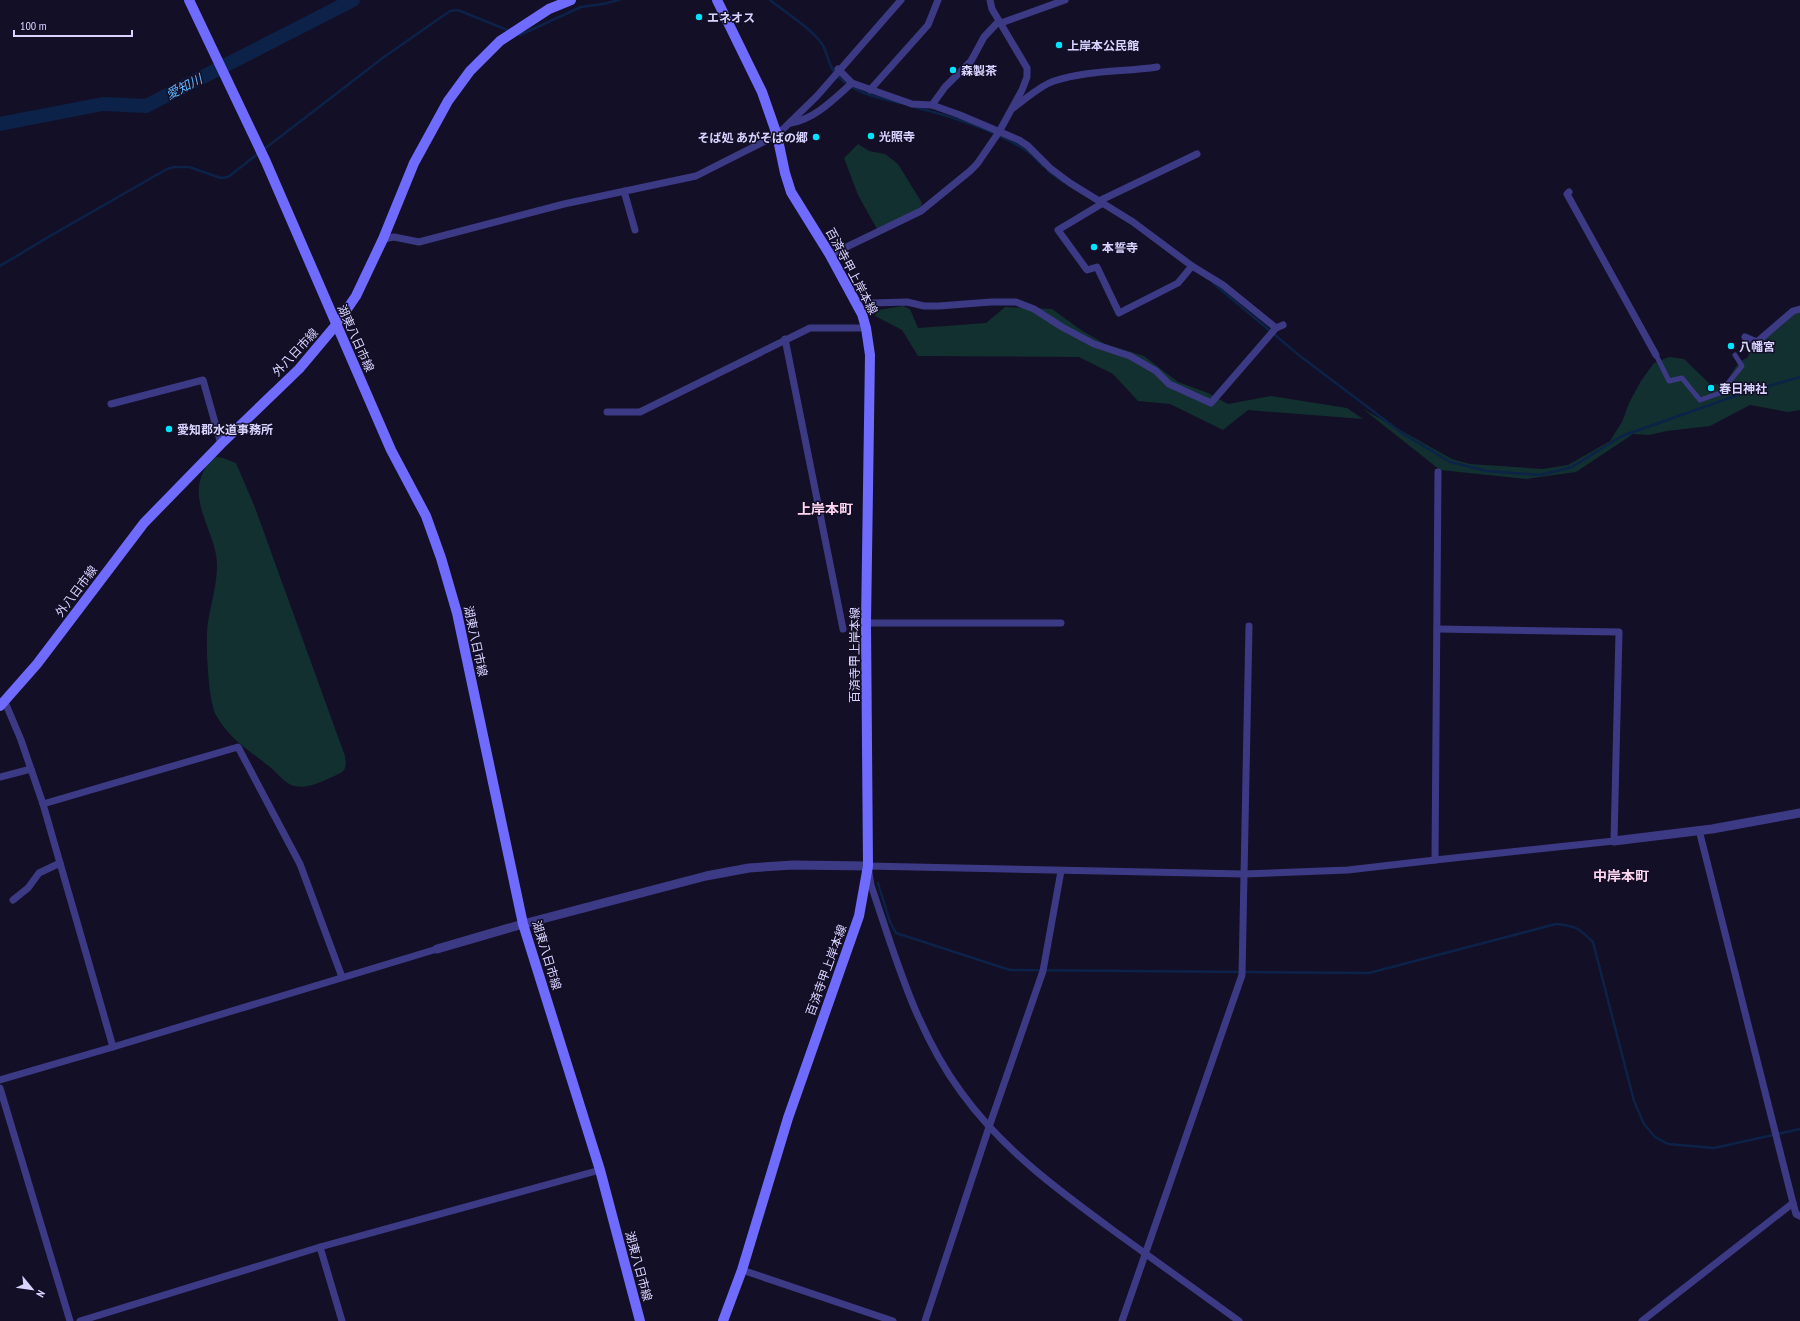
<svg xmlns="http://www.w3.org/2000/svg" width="1800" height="1321" viewBox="0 0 1800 1321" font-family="'PT Sans Narrow','Noto Sans JP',sans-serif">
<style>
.green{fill:#12302f}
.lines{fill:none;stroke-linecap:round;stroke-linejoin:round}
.stream{stroke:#0c2248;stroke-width:2.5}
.river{stroke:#0c2248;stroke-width:14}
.pedestrian{stroke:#3d3a85;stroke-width:5}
.minor{stroke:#3d3a85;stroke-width:7}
.tertiary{stroke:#3d3a85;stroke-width:9}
.secondary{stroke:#6f6bff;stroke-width:10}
.poi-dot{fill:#00e5ff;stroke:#130f26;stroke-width:1.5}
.labels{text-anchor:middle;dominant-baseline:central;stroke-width:3;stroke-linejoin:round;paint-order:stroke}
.poi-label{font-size:12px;font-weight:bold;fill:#d9d4ff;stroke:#130f26;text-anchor:start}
.street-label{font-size:12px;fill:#d9d4ff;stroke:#130f26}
.water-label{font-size:13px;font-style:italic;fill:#62b6ff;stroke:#130f26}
.quarter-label{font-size:14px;font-weight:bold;fill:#ffd6f0;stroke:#130f26}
</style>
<rect width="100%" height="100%" fill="#130f26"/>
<g class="green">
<polygon points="858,144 869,151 885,154 898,164 922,203 920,209 877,229 858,195 844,158"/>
<polygon points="903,306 910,309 918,328 986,323 1005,307 1052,309 1081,330 1105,344 1144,356 1178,382 1208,393 1228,404 1271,396 1347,408 1363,419 1248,410 1223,430 1170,404 1138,401 1113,374 1079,357 918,356 902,330 875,316 878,310"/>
<polygon points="1800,312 1800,410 1788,412 1750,405 1710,426 1667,431 1649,435 1633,434 1576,472 1526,479 1440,470 1363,409 1452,459 1470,464 1543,469 1568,465 1610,441 1622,422 1629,403 1641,381 1654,363 1669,357 1684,359 1710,384 1724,385 1739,362 1747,358 1751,351 1796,313"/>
<path d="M216 457 223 458 236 463 254 505 345 756C347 771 345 771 332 777 319 783 305 790 291 785 283 781 277 773 270 767 251 752 228 738 216 715 208 701 205 639 208 622 211 604 217 584 217 565 217 539 196 512 199 486 200 477 205 468 209 461Z"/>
</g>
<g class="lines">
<g class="stream">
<path d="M770 0C785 12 812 29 822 44 827 52 828 62 833 70 848 92 875 97 900 103"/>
<polyline points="516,34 520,35 581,7 603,4 619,0"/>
<path d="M914 107C950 116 997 131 1027 151 1033 155 1038 161 1043 166"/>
<polyline points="263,150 384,57 450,11 458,10 510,31"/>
<polyline points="1048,171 1063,182"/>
<polyline points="0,266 50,236 167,169 174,167 189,167 221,178 228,177 259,153"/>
<polyline points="1213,283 1300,356 1402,433 1450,462 1487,471 1540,475 1572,467 1622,436 1738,395 1800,377"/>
<path d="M878 883 890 922 896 933 1010 970 1369 973 1556 924C1576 926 1579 928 1593 942L1634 1101 1644 1124 1655 1137 1668 1144 1714 1148 1800 1129"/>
</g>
<polyline class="river" points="0,124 103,104 146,106 353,0"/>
<polyline class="pedestrian" points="1656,355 1669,381 1682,378 1700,400 1720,393 1742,366 1735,355"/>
<g class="minor">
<polyline points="1001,23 1065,0"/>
<polyline points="838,69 852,83 912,104 932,105 960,115 1019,140 1028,146 1050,168 1070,183 1133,222 1192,266 1223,285 1276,328 1283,325"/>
<polyline points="870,90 928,25 938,0"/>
<polyline points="932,105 945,87 971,61 984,37 999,21"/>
<path d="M1013 108C1026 99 1039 86 1054 81 1087 70 1124 72 1157 67"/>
<path d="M791 123C815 119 834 99 852 83"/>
<polyline points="624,191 635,230"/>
<polyline points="1569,192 1567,194 1656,355"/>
<polyline points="1099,201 1197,154"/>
<polyline points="1103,203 1058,230 1087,270 1097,267 1119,313 1178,283 1192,266"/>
<polyline points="383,239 394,237 419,242 564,204 696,176 777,135 817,96 901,0"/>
<polyline points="830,255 921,211 970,171 977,164 999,132 1022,90 1027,77 1027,68 992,9 990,0"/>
<polyline points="862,314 871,303 907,302 924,306 939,306 991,302 1016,302 1034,309 1062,327 1094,344 1130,356 1156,371 1169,384 1211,403 1276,328"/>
<polyline points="1745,337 1757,342 1793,311 1800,309"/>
<polyline points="785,339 843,629"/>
<polyline points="111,404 203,380 221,444"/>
<polyline points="607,412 640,412 810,328 866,328"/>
<polyline points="866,623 1061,623"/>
<polyline points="5,702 21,740 43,804 113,1047"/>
<polyline points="0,777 31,769"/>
<polyline points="43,804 238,747 300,864 342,977"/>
<polyline points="1699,830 1793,1203 1796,1214 1800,1216"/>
<polyline points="1435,860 1438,472"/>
<polyline points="13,900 28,888 39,873 60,863"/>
<polyline points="0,1080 113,1047 437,949"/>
<polyline points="0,1088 70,1321"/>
<polyline points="320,1247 342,1321"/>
<polyline points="742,1270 893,1321"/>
<polyline points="80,1321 320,1247 600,1170"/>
<polyline points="925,1321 989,1127 1043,971 1061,871"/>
<polyline points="1122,1321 1242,975 1249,626"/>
<path d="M1239 1321C1198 1291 1156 1261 1114 1231 1058 1190 1002 1149 961 1092 916 1031 895 956 871 885L868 866 1244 874 1348 870 1435 860 1614 841 1619 632 1437 629"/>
<polyline points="1642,1321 1793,1203"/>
</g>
<g class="tertiary">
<polyline points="1614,841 1712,829 1800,813"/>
<polyline points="437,949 523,924 706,876 749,868 793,865 868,866"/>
</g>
<g class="secondary">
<polyline points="189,0 266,162 391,450 426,516 441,558 457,613 523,924 600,1170 640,1321"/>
<polyline points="717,0 762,92 777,135 785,173 791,192 830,255 862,314 866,328 870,355 866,623 868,866 859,916 788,1118 742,1270 723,1321"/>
<polyline points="0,706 37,664 144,523 221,444 299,369 336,325 356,296 383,239 414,163 448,101 470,71 500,41 549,9 571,0"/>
</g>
</g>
<g class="poi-dot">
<circle cx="699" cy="17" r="4"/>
<circle cx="1059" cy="45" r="4"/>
<circle cx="953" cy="70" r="4"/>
<circle cx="871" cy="136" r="4"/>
<circle cx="816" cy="137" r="4"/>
<circle cx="1094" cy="247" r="4"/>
<circle cx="1731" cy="346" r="4"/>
<circle cx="1711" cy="388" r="4"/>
<circle cx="169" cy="429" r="4"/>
</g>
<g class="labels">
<g class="poi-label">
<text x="707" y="17">エネオス</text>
<text x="1067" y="45">上岸本公民館</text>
<text x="961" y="70">森製茶</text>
<text x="879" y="136">光照寺</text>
<text x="808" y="137" text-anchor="end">そば処 あがそばの郷</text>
<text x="1102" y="247">本誓寺</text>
<text x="1739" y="346">八幡宮</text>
<text x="1719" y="388">春日神社</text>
<text x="177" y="429">愛知郡水道事務所</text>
</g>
<g class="street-label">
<text transform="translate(852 271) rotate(62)">百済寺甲上岸本線</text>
<text transform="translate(356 338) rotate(66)">湖東八日市線</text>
<text transform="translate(295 352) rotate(-47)">外八日市線</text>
<text transform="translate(76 591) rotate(-53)">外八日市線</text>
<text transform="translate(476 641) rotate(78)">湖東八日市線</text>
<text transform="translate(854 655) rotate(-90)">百済寺甲上岸本線</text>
<text transform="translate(547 955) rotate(73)">湖東八日市線</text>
<text transform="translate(826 970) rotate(-70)">百済寺甲上岸本線</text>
<text transform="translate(639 1266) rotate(75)">湖東八日市線</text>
</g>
<g class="water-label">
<text transform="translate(184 87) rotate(-27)">愛知川</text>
</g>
<g class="quarter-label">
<text x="825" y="509">上岸本町</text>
<text x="1621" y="876">中岸本町</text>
</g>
</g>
<g transform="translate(32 1289) rotate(119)" stroke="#130f26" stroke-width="3" paint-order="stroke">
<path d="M0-3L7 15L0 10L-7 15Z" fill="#d9d4ff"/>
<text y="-6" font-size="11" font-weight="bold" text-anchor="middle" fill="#d9d4ff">N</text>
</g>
<path d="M14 30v6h118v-6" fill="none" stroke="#d9d4ff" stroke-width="2"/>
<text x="20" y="30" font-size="12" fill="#d9d4ff" stroke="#130f26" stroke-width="3" paint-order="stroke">100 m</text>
</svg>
